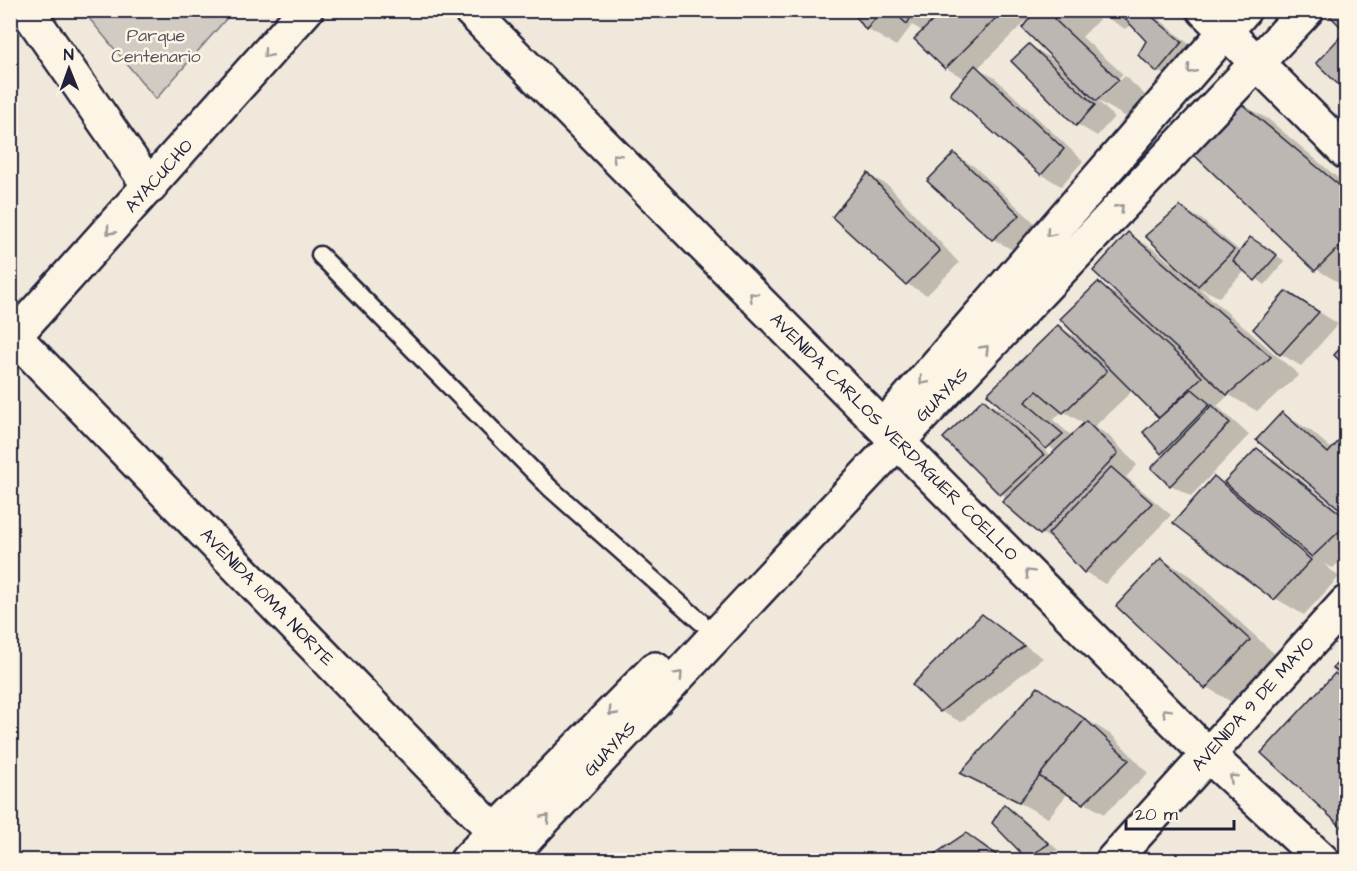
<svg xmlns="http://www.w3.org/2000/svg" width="1357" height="871" viewBox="0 0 1357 871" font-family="'Architects Daughter',sans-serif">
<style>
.green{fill:#d1cbc3;stroke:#7a767f;stroke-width:1.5}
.shadow{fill:#0003;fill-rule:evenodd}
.building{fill:#bcb7b3;stroke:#22223b;stroke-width:1.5}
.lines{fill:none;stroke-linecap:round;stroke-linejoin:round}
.lane-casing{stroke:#22223b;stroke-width:21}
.street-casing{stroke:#22223b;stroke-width:38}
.lane{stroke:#fcf5e5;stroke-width:16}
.street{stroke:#fcf5e5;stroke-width:33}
.oneway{stroke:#9a9698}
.labels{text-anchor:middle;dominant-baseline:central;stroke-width:5;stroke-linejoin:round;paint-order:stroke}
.park-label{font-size:18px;fill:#575564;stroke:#fcf5e5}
.street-label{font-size:18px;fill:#22223b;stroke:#fcf5e5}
</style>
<rect width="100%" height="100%" fill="#efe8db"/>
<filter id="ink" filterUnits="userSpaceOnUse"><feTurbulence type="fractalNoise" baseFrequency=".0167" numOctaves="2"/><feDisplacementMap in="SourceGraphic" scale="12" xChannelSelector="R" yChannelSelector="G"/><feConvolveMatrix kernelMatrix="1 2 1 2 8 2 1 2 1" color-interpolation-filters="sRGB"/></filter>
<g filter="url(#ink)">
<polygon class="green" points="83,11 233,11 156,99"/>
<g class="shadow">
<polygon points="853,10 1031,10 1034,13 978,68 995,78 1083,161 1061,186 1041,174 965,79 946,68 924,32 912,25 896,46 867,29"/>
<polygon points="1039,10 1148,10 1201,54 1178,83 1158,71 1140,55 1147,41 1132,25 1125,29 1103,15 1082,37 1123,74 1101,95 1103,97 1125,76 1147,97 1126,117 1097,100 1114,117 1097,136 1077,124 1029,45 1049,57 1061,68 1063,66"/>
<polygon points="1341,38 1346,41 1346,90 1318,63"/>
<polygon points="1239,103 1268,119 1346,185 1345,286 1316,269"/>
<polygon points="955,155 975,167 1039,227 1013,250 993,239"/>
<polygon points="869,175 889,186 959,263 927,295 907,284 834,217"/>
<path d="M1180 207 1201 219 1241 252 1260 245 1285 261 1265 285 1246 270 1219 297 1198 287 1299 375 1257 411 1229 395 1217 406 1249 435 1191 496 1171 485 1166 454 1162 452 1160 417 1133 390 1094 427 1107 434 1137 465 1126 477 1171 515 1105 584 1085 572 1059 544 1041 533 1008 498 1001 493 984 401 1004 412 1051 456 1056 452 989 394 1058 327 1083 341 1098 284 1123 298 1128 234 1157 251 1175 267ZM1063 411 1085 424 1072 436 1053 420Z"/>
<polygon points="1307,304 1338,324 1301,366 1281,354 1255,329"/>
<polygon points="1283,414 1311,431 1333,450 1346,435 1346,512 1258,440"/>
<polygon points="1257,450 1278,461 1346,516 1346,555 1333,568 1324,564 1339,577 1304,615 1275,598 1214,478 1230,487"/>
<polygon points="1162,559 1190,576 1278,657 1235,704 1206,687"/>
<polygon points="983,616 1043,658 961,722 940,711"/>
<polygon points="1335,675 1346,681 1346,829 1263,753"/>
<polygon points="1038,689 1113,736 1148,773 1104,814 1068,793 1048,818 963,773"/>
<polygon points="1004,806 1014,811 1058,850 1040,860 1026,857"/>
<polygon points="966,834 987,846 1005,860 929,860"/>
</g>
<g class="building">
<polygon points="851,10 882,10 866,30"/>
<polygon points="891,10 915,10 907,24"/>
<polygon points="944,10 1004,10 945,69 914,39"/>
<polygon points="1036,10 1063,10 1054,19 1119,80 1096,101 1022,28"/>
<polygon points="1098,10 1144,10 1182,42 1157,72 1138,55 1146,41 1118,11 1104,18"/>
<polygon points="1324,10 1346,10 1346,32"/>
<polygon points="1341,36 1346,41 1346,92 1316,63"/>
<polygon points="1029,44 1095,105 1076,126 1011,61"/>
<polygon points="975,65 1064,149 1041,175 950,94"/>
<polygon points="1238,101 1346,191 1346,240 1315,271 1190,151"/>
<polygon points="954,153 1020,215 992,240 927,181"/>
<polygon points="868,173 940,251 906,285 832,217"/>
<polygon points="1180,206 1234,250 1198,286 1145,236"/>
<polygon points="1128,232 1271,357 1227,395 1093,271"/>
<polygon points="1250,237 1277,255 1255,281 1233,261"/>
<polygon points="1098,282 1202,377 1159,418 1060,319"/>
<polygon points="1286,291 1319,312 1280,355 1253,329"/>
<polygon points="1058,325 1107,371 1063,413 1037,391 1025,402 1063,434 1046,449 987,394"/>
<polygon points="1346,342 1346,367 1334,355"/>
<polygon points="1192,389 1210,404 1161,454 1143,432"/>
<polygon points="983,399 1044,455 1000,495 943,438"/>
<polygon points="1212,405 1230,423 1170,486 1151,468"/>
<polygon points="1282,412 1328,453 1346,433 1346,514 1256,440"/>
<polygon points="1086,421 1118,453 1040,535 1002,502"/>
<polygon points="1257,448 1346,518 1346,525 1312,557 1224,482"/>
<polygon points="1111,467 1152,503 1084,573 1048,534"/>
<polygon points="1214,476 1311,560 1274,600 1173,523"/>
<polygon points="1161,558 1250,640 1205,689 1116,606"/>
<polygon points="982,614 1024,646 940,712 912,685"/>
<polygon points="1346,653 1346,678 1333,668"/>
<polygon points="1335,673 1346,683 1346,831 1261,753"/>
<polygon points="1038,687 1085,719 1019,802 960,773"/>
<polygon points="1085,719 1129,760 1083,804 1039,776"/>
<polygon points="1004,804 1049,844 1026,858 992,823"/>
<polygon points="966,833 1003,860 926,860"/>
</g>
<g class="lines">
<defs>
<polyline id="lane" points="320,255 550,488 701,622"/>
<g id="street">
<polyline points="27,10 150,187"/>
<polyline points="470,10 1207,754 1322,860"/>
<polyline points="1204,10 1346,152"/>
<polyline points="10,332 495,832 512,846"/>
<polyline points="10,341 306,10"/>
<polyline points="886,424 1244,10"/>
<polyline points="467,860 655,669"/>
<polyline points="506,860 869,472 1307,10"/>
<polyline points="1113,860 1346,603"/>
</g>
</defs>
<use href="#lane" class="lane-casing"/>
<use href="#street" class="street-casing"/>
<use href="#lane" class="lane"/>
<use href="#street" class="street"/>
</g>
<defs><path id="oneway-chevron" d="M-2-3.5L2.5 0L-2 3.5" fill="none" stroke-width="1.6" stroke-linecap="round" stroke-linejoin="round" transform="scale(1.5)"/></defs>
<g class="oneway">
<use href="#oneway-chevron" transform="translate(267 54) rotate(131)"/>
<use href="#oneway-chevron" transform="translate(1191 70) rotate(131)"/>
<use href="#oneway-chevron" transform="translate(616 157) rotate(-135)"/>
<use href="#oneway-chevron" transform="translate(1120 208) rotate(-46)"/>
<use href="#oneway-chevron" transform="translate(110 231) rotate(132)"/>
<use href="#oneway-chevron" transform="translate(1050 233) rotate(131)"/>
<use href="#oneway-chevron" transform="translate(753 296) rotate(-135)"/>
<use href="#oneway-chevron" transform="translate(985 349) rotate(-46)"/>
<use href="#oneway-chevron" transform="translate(923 381) rotate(131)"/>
<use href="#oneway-chevron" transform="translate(1029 573) rotate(-135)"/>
<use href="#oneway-chevron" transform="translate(679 675) rotate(-47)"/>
<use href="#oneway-chevron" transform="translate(612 712) rotate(134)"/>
<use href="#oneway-chevron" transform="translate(1166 712) rotate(-135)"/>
<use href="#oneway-chevron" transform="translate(1233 778) rotate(-137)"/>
<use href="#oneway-chevron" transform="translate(546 818) rotate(-47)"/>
</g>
</g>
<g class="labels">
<g class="park-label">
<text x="156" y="35">Parque<tspan x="156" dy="21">Centenario</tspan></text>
</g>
<g class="street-label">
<text transform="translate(159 176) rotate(-48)">AYACUCHO</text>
<text transform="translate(942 395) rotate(-46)">GUAYAS</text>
<text transform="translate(894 437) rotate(45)">AVENIDA CARLOS VERDAGUER COELLO</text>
<text transform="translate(267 597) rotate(46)">AVENIDA 10MA NORTE</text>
<text transform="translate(1253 704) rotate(-48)">AVENIDA 9 DE MAYO</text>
<text transform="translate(610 749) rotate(-47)">GUAYAS</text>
</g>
</g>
<rect width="1357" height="871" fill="none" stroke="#fcf5e5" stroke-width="36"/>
<rect x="18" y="18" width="1321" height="835" fill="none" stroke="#22223b" stroke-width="2" filter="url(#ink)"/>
<g transform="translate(69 69) rotate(359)" stroke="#fcf5e5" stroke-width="4.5" paint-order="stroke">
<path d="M0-4.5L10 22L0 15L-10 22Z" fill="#22223b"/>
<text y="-9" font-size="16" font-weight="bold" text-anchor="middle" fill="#22223b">N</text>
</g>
<path d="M1126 820v9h108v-9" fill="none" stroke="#22223b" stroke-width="3"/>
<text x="1135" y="820" font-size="18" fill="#22223b" stroke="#fcf5e5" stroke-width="4.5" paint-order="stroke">20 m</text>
</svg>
